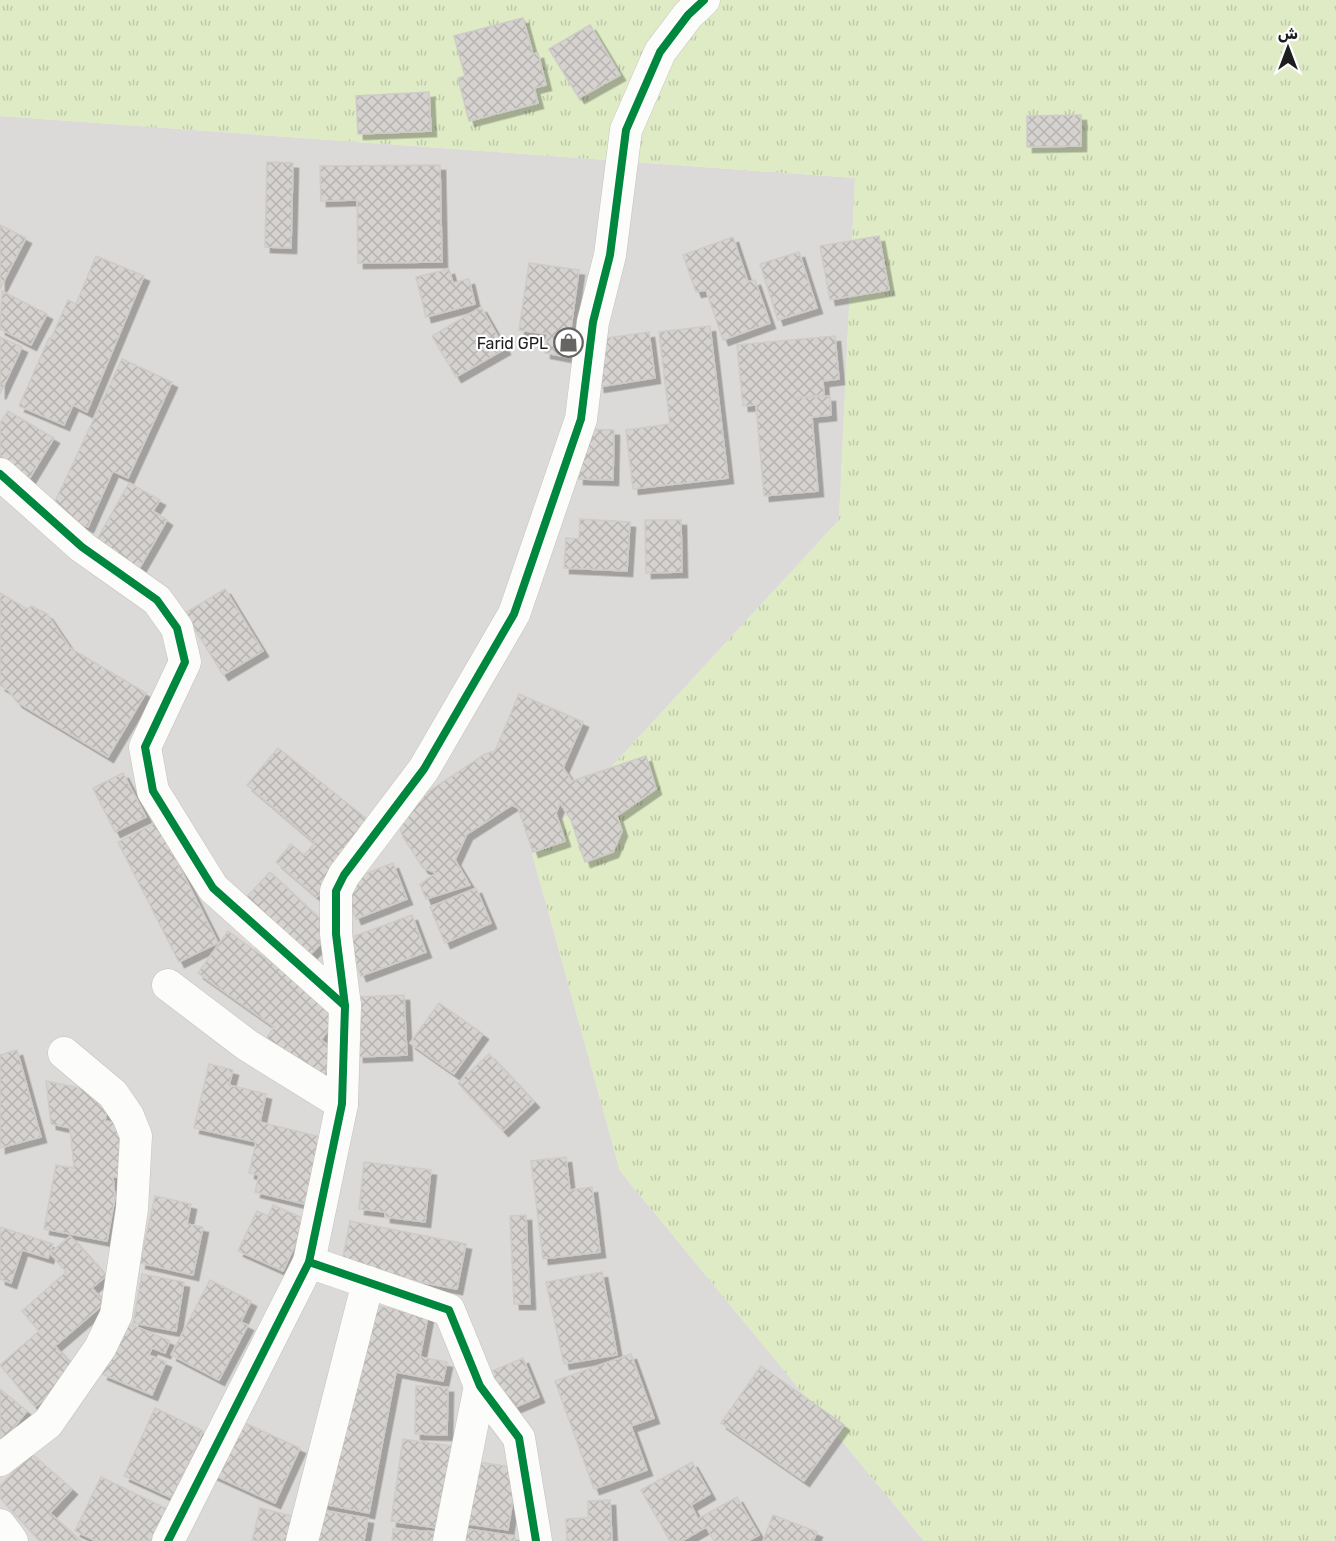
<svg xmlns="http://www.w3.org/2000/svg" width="1336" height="1541" viewBox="0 0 1336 1541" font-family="Rubik,Vazirmatn,sans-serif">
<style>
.residential{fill:#dbdad8}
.grass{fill:url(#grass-tufts)}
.building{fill:url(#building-cross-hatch);stroke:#cfcbc8;stroke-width:1.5;filter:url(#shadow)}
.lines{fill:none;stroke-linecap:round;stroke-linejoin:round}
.street-casing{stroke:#c3c2c1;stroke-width:33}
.street{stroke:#fcfcfb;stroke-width:32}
.cycleway-casing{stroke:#fff;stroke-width:11}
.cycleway{stroke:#00873e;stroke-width:8}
.labels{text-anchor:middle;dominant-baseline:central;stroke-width:4.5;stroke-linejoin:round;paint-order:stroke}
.poi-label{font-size:16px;fill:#1e1e1e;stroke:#fff;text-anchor:end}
</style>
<defs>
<pattern id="grass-tufts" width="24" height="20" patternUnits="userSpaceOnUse" patternTransform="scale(1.5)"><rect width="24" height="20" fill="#deebc5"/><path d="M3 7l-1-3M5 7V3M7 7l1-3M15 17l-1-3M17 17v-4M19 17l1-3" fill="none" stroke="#bec9a9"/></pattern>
<pattern id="building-cross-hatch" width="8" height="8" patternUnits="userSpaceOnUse" patternTransform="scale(1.5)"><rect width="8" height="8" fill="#d5d2cf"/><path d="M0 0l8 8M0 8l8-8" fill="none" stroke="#b6b4b1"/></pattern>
<filter id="shadow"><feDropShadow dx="5.5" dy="5.5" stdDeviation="0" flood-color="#0004"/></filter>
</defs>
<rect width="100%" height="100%" fill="#eceae7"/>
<polygon class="residential" points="0,116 855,178 839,520 532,853 620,1171 924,1541 0,1541"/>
<polygon class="grass" points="0,0 1336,0 1336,1541 924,1541 620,1171 532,853 839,520 855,178 0,116"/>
<g class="building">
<polygon points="523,18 533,54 538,53 546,85 534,88 538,103 469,121 458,78 465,76 454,36"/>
<polygon points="590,25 620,75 579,98 549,49"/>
<polygon points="429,92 431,131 358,134 356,96"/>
<polygon points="1081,115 1081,146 1027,147 1027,116"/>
<polygon points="267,162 293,163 291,248 265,247"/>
<polygon points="440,165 442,262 358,263 357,200 321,201 320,166"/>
<polygon points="0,225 26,238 0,289"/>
<polygon points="879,236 889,290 830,300 820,246"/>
<polygon points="733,237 748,282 755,280 770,323 723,340 706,290 696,292 683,255"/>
<polygon points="799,252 817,308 778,320 760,264"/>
<polygon points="96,256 144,276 87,412 73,405 64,425 19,406 49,338 51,339 68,300 76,304"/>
<polygon points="529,263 579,270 567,357 545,353 547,334 519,330"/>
<polygon points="449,269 453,283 469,279 475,304 426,317 416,277"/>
<polygon points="2,291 47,314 31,345 0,329"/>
<polygon points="481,307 505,349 456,377 432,336"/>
<polygon points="710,326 728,478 633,489 626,430 670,424 659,332"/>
<polygon points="649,332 655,378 599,387 593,340"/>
<polygon points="835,336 839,379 823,381 824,395 794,398 830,396 831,415 812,417 818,491 764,496 756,405 743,406 737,345"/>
<polygon points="0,337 22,347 0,394"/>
<polygon points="122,359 172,382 128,478 113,471 88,527 51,510"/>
<polygon points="8,411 54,438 28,481 0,464 0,423"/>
<polygon points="579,429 614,430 613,480 578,479"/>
<polygon points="129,483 160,500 153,511 167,520 139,569 95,543"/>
<polygon points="580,519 630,522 627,571 564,568 566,538 579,539"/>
<polygon points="645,520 681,520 682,572 646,573"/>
<polygon points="225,589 263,651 223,675 185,613"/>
<polygon points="0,593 27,609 32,606 47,614 70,648 146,693 108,757 17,702 9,691 0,685"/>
<polygon points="519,694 583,722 563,768 572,781 646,756 656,789 617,816 622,831 613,852 585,862 571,820 560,803 556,813 565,841 533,852 518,808 512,805 467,834 455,860 470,885 426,899 420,884 436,873 423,868 403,837 395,814 485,754 495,751"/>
<polygon points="278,748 377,827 317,897 276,862 291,844 304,855 315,843 247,785"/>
<polygon points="123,773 146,817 115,832 93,788"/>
<polygon points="157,822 218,943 179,962 118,842"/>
<polygon points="393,863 407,899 356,919 342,883"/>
<polygon points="270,872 333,931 304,961 239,905"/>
<polygon points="476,888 491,923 445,943 430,907"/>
<polygon points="412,915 426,952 361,976 347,939"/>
<polygon points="228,931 341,1013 321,1040 339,1053 319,1081 264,1042 274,1027 198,973"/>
<polygon points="404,995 407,1055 358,1057 355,997"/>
<polygon points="439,1003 483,1034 454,1074 410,1043"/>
<polygon points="17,1050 41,1137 0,1148 0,1055"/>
<polygon points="489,1054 534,1102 503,1131 458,1083"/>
<polygon points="209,1064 233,1070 229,1085 266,1094 260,1122 329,1139 313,1206 255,1192 259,1175 249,1173 256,1142 194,1128"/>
<polygon points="46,1081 110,1094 105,1121 118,1123 124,1177 113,1177 115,1198 107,1241 44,1229 56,1165 74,1168 70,1128 51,1124"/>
<polygon points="566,1157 570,1190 592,1187 600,1252 543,1259 531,1161"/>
<polygon points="364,1162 431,1170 425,1222 385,1217 385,1212 359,1209"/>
<polygon points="155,1196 191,1204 187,1224 203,1227 193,1275 140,1263"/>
<polygon points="273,1205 307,1220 283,1271 238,1251 257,1211 268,1216"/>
<polygon points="526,1215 530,1304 514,1304 510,1216"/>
<polygon points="350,1221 466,1244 457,1289 341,1267"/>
<polygon points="0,1227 53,1244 48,1258 22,1250 11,1283 0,1279"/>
<polygon points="70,1236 106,1276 92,1288 105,1303 55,1346 77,1371 35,1407 0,1365 39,1331 22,1311 66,1272 50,1253"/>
<polygon points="602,1272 617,1355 564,1364 546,1282"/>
<polygon points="142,1274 184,1282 176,1331 133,1323"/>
<polygon points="210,1280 251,1301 241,1322 248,1325 219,1380 171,1355"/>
<polygon points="374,1305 428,1316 420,1357 447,1362 443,1381 396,1372 369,1513 318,1503"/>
<polygon points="125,1322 170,1341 165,1353 152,1348 149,1355 166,1362 152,1395 102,1374"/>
<polygon points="631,1354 654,1418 631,1426 647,1470 594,1489 555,1381"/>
<polygon points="523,1358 539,1397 506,1411 490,1372"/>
<polygon points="761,1366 844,1425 804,1481 721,1423"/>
<polygon points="416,1386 448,1387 447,1435 415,1434"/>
<polygon points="0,1389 27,1411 0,1445"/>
<polygon points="155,1408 203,1431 172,1498 124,1476"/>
<polygon points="236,1419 300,1448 275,1503 211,1474"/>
<polygon points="403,1439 457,1447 443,1529 391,1521"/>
<polygon points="31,1453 72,1489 50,1513 81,1541 40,1541 0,1498 0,1486"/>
<polygon points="471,1461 518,1468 508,1530 462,1523"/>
<polygon points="692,1462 710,1494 691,1505 698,1519 737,1497 759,1535 748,1541 714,1541 706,1527 682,1541 670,1541 641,1490"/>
<polygon points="101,1477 167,1509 151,1541 96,1541 75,1531"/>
<polygon points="610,1500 612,1541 567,1541 566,1519 588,1518 588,1501"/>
<polygon points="260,1508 296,1517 290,1541 252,1541"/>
<polygon points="318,1510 368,1518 364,1541 313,1541"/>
<polygon points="773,1515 817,1532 813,1541 763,1541"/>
<polygon points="461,1528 515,1536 515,1541 459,1541"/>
<polygon points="393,1529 437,1532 436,1541 392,1541"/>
</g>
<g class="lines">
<defs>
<g id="street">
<polyline points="0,474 82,547 157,600 177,628 185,662 145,747 153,791 213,888 345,1006"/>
<polyline points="168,985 247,1045 342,1104"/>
<polyline points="309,1262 342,1104 345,1006 336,934 336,891 344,875 424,769 514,614 581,419 593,322 610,255 626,130 660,52 688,15 704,0"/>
<polyline points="0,1460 48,1423 100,1348 116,1315 132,1209 136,1136 128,1116 113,1094 64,1053"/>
<polyline points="0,1525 12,1541"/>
<polyline points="168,1541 309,1262 449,1310 480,1386 519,1438 536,1541"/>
<polyline points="302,1541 368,1282"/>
<polyline points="449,1541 480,1386"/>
</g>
</defs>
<use href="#street" class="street-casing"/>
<use href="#street" class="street"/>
<defs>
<g id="cycleway">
<polyline points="0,474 82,547 157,600 177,628 185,662 145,747 153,791 213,888 345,1006"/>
<polyline points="309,1262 342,1104 345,1006 336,934 336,891 344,875 424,769 514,614 581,419 593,322 610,255 626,130 660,52 688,15 704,0"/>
<polyline points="168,1541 309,1262 449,1310 480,1386 519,1438 536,1541"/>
</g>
</defs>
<use href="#cycleway" class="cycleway-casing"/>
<use href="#cycleway" class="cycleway"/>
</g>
<defs>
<symbol id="shop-ring" viewBox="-11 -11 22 22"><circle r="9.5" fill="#fff" stroke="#666564" stroke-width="1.5"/><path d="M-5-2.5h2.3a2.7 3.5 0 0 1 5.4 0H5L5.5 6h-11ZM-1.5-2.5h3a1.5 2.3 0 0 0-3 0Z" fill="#666564"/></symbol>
</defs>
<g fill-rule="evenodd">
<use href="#shop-ring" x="552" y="326" width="33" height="33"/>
</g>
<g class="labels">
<g class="poi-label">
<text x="548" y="343">Farid GPL</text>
</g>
</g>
<g transform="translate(1288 48)" stroke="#ffffff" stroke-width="4.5" paint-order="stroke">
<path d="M0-4.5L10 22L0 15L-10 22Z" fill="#1e1e1e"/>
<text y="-9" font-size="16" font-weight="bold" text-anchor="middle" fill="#1e1e1e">ش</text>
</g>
</svg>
